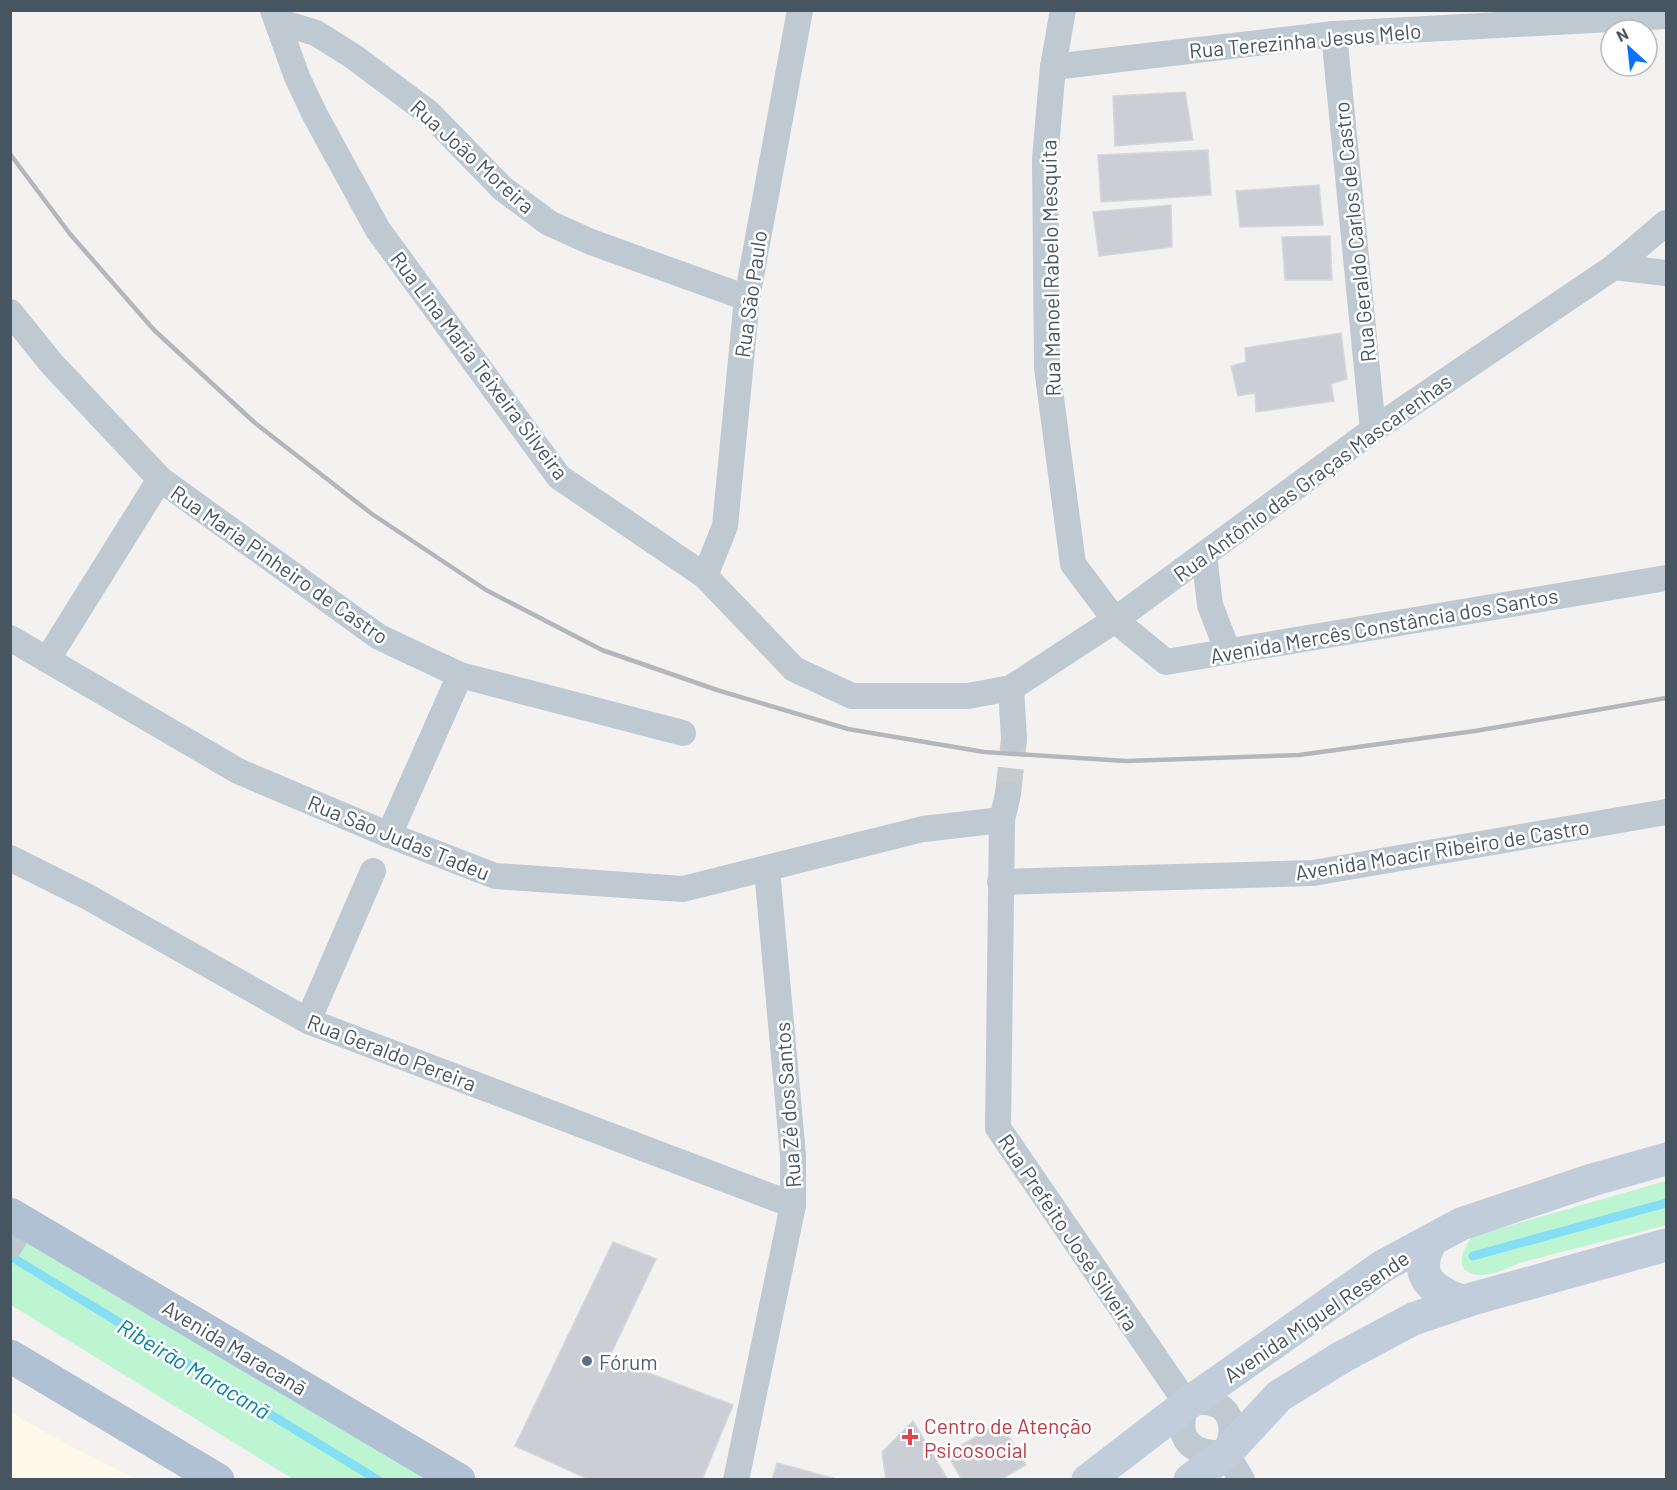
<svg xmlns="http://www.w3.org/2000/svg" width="1677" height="1490" viewBox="0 0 1677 1490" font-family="Barlow,sans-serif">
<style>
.commercial{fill:#fef9eb}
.green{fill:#bdf4d2}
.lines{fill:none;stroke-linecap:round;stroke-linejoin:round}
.stream{stroke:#86def5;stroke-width:9}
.building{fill:#cbced4;stroke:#d5d7dd;stroke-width:1.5}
.street-tunnel{stroke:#c9cacd;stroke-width:26;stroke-dasharray:26 13;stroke-linecap:butt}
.street{stroke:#bec9d2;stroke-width:26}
.secondary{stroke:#c1cdda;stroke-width:33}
.primary{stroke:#afc1d2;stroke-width:33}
.rail{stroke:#b3b7bc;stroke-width:4.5}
.service-dot{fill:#5c6f8a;stroke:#fff;stroke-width:2}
.health-dot{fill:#e0444e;stroke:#fff;stroke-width:2}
.labels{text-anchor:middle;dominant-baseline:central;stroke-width:5;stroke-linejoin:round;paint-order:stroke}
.street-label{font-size:21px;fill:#475561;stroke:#fff}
.service-label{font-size:21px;fill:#4e5e75;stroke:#fff;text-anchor:start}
.health-label{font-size:21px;fill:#be3a42;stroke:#fff;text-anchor:start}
.water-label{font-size:22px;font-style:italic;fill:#0380a2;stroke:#fff}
</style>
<rect width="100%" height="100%" fill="#f4f1f1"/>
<polygon class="commercial" points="10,1412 68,1445 135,1479 11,1479"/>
<g class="green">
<path d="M1666 1181V1225C1620 1238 1573 1248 1527 1261 1513 1264 1497 1275 1482 1275 1453 1275 1460 1252 1473 1236Z"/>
<polygon points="10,1233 425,1479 293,1479 11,1305"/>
</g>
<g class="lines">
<g class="stream">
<polyline points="10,1256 378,1480"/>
<polyline points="1473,1256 1666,1203"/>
</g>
</g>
<g class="building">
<polygon points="1185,92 1193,140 1115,146 1113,96"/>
<polygon points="1208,150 1211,195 1101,202 1098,155"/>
<polygon points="1319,185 1323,225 1240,227 1236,191"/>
<polygon points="1171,205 1172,247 1099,256 1093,212"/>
<polygon points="1330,236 1332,280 1285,280 1282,237"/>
<polygon points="1341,333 1347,379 1331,384 1334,401 1256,412 1255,393 1238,396 1231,366 1246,362 1245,348"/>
<polygon points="613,1242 656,1259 609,1358 733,1405 702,1480 590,1480 515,1446"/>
<polygon points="913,1421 948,1480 886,1480 882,1452"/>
<polygon points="1000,1422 1026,1465 1000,1480 962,1480 947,1454"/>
<polygon points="777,1463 840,1480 772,1480"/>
</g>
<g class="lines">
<polyline class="street-tunnel" points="1008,794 1014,739"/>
<g class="street">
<polyline points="273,10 297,77 315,115 378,230 559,477 705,576 794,669 852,696 968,696 1011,688 1115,620 1373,430 1614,267 1666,223"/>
<polyline points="1063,10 1053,67 1045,159 1047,368 1073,564 1115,620 1166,662 1666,578"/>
<polyline points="277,21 316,33 354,57 429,113 502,188 549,223 591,242 747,298"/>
<polyline points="1334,34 1373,430"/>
<polyline points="1053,67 1334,34 1666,16"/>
<polyline points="1614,267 1666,273"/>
<polyline points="10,312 52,364 160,479 379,637 460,675 683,733"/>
<polyline points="1204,555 1210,605 1228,652"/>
<polyline points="705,576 725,526 747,298 800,10"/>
<polyline points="10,638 238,771 389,835 495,876 683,889 923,829 1002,820"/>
<polyline points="47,660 160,479"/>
<polyline points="1011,688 1014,739"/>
<polyline points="1008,794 1002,820 998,1128 1187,1404"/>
<polyline points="389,835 460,675"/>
<polyline points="10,858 88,897 308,1021 793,1205"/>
<polyline points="1000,882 1313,873 1666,812"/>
<polyline points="308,1021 373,871"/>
<polyline points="10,1246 24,1222"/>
<path d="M1187 1404C1224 1395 1241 1418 1226 1453"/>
<path d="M1187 1404C1173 1440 1192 1455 1226 1453"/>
<polyline points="1226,1453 1242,1480"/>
<polyline points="736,1480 793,1205 793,1155 767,870"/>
</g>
<g class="secondary">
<path d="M1431 1241C1412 1276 1431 1290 1463 1302"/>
<polyline points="1088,1480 1187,1404 1383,1266 1461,1224 1592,1180 1666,1159"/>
<polyline points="1190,1480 1226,1453 1279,1396 1342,1357 1413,1319 1472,1299 1666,1245"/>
</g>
<g class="primary">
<polyline points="10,1214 459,1480"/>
<polyline points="10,1356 218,1480"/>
</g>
<polyline class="rail" points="10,154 70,234 154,330 255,423 372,514 486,590 602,650 717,690 848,729 984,752 1126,761 1299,755 1475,731 1666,698"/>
</g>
<circle class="service-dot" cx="587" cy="1361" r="6"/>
<path class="health-dot" d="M907 1428h6v6h6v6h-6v6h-6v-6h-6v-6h6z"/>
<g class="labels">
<g class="street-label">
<text transform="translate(1305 40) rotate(-5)">Rua Terezinha Jesus Melo</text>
<text transform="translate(473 156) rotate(42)">Rua João Moreira</text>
<text transform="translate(1354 232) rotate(-96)">Rua Geraldo Carlos de Castro</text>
<text transform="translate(1050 268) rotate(-91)">Rua Manoel Rabelo Mesquita</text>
<text transform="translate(750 294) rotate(-82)">Rua São Paulo</text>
<text transform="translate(480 365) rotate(53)">Rua Lina Maria Teixeira Silveira</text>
<text transform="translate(1312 477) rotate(-36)">Rua Antônio das Graças Mascarenhas</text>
<text transform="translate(280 564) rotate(35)">Rua Maria Pinheiro de Castro</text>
<text transform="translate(1384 625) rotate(-10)">Avenida Mercês Constância dos Santos</text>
<text transform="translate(399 837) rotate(22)">Rua São Judas Tadeu</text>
<text transform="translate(1442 849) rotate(-9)">Avenida Moacir Ribeiro de Castro</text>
<text transform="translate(392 1052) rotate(21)">Rua Geraldo Pereira</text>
<text transform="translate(787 1105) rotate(-94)">Rua Zé dos Santos</text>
<text transform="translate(1069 1232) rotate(56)">Rua Prefeito José Silveira</text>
<text transform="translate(1316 1316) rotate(-34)">Avenida Miguel Resende</text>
<text transform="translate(235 1347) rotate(31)">Avenida Maracanã</text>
</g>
<g class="service-label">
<text x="599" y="1361">Fórum</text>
</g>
<g class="health-label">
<text x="924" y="1425">Centro de Atenção<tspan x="924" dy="24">Psicosocial</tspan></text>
</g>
<g class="water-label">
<text transform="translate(194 1368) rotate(31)">Ribeirão Maracanã</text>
</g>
</g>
<rect width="1677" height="1490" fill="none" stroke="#475561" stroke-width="24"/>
<g transform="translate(1629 48) rotate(333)"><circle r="28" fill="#ffffff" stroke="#b5bbc0" stroke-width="1.5"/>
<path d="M0-4.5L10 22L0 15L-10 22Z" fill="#0771f8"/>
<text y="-9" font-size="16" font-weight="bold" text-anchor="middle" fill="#475561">N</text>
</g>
</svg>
